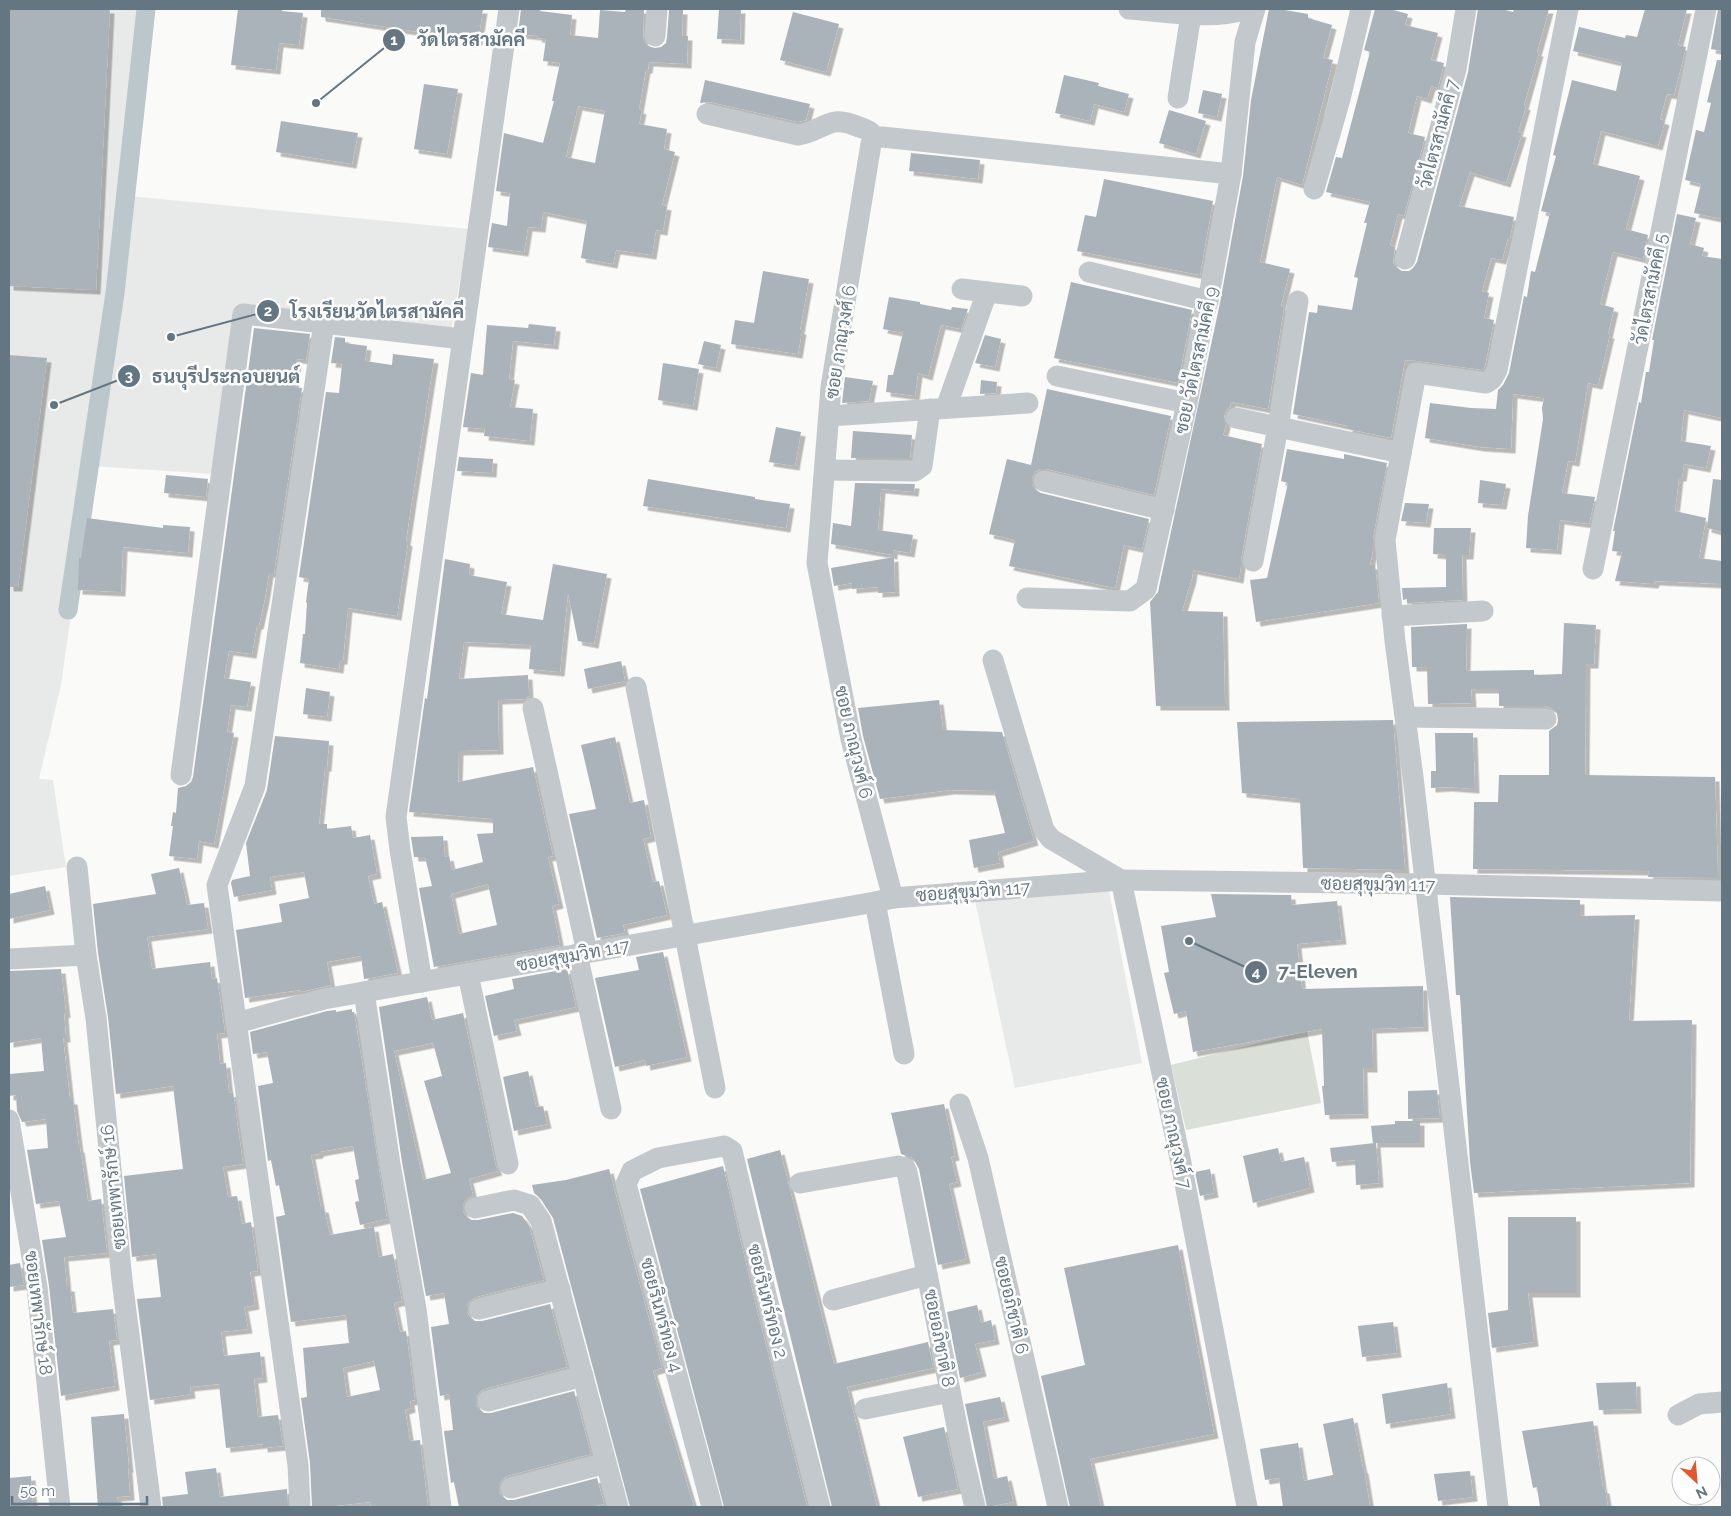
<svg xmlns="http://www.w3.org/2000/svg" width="1731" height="1516" viewBox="0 0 1731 1516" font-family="Raleway,Sarabun,sans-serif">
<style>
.built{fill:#e8e9e9}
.green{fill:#dadfd7}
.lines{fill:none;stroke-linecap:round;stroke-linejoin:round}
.canal{stroke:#bbc7cb;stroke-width:19}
.building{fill:#aab3b9;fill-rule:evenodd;filter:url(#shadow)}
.minor{stroke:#c3c8cc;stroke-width:21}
.labels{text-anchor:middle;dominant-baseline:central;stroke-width:5;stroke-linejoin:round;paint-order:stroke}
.street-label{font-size:18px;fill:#657683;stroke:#fff}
.leader{fill:none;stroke:#657683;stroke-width:2}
.callout-dot{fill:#657683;stroke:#fff;stroke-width:2}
.mark-label{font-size:15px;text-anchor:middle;font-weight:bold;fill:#fff}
.callout-label{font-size:19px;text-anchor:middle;font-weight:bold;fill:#657683;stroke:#fff;stroke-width:5;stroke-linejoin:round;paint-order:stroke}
</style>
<defs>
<filter id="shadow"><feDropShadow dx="4.5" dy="4.5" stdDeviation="0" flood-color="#0004"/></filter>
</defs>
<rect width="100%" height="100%" fill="#fafaf8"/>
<g class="built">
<polygon points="9,9 155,9 129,196 469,229 451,331 236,309 214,474 92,466 61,685 39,779 53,780 66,867 9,876"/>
<polygon points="973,891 1109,891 1142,1063 1015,1088"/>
</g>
<polygon class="green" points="1307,1031 1321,1103 1186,1130 1171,1065"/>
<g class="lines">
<polyline class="canal" points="68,610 115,293 146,9"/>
</g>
<g class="building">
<polygon points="9,9 110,9 96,290 9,286"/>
<polygon points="238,9 282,9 282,11 303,13 299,45 279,43 276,70 231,65"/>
<polygon points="321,9 483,9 478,41 321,17"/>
<path d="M521 9H541L540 11 572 15 570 35 598 38 600 10 625 12 626 9H644L643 35 644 41 648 46 655 48 661 47 666 43 667 37 669 10H683L682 36H688L687 64 649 62 648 69H646L639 109 642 110 639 124 667 129 664 149 675 152 662 205 667 206 663 231 656 230 652 255 616 250 613 264 581 258 587 221 543 212 541 228 528 227 524 252 488 247 492 223 507 226 510 193 496 191 504 133 543 143 554 101H552L560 63 543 61 546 39 537 38 538 36 518 34ZM578 106 605 111 595 163 566 157Z"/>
<polygon points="719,9 741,9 740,40 717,39"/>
<polygon points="1269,9 1279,9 1308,14 1308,18 1332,25 1323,58 1333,60 1302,185 1277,177 1260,262 1290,269 1281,306 1284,307 1268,409 1231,402 1230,407 1226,410 1224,416 1226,424 1223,435 1262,444 1241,559 1241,565 1239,579 1193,570 1192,578 1182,611 1223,612 1225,706 1156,706 1150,602 1158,592 1220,303 1243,176 1251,100"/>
<polygon points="1375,9 1390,9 1408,14 1405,25 1438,33 1431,60 1444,63 1438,88 1431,86 1427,99 1417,96 1408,133 1425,137 1404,216 1398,214 1390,245 1395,247 1393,263 1397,268 1402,271 1409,271 1413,268 1417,262 1468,72 1478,9 1502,9 1513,12 1514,9 1549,9 1537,52 1539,52 1524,105 1526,106 1518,132 1522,133 1506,183 1470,172 1459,206 1514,217 1510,238 1508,238 1502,260 1491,258 1482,291 1489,293 1484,318 1494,320 1485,366 1483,370 1418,361 1405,360 1391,438 1348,429 1348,426 1293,414 1309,312 1317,313 1318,305 1352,310 1358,278 1354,277 1367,223 1364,223 1370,202 1326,192 1336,157 1342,158 1370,52 1364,50"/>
<polygon points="1645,9 1687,9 1678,45 1686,47 1674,95 1667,94 1660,119 1665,121 1658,146 1601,131 1593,164 1640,176 1626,229 1648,235 1643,259 1613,252 1600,304 1614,308 1608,334 1610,334 1598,385 1588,383 1575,462 1568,461 1562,493 1595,497 1589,524 1560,520 1557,550 1526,548 1528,516 1543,419 1542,408 1544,398 1513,394 1511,449 1480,447 1425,438 1430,403 1471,408 1496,409 1498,390 1503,385 1509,373 1524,296 1527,297 1531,271 1535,272 1550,213 1541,211 1556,156 1553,155 1572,80 1616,91 1622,63 1573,51 1579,27 1625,38 1626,35 1637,37"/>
<polygon points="1718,9 1722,9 1722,51 1711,49"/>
<polygon points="793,12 839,24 826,72 780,60"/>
<polygon points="1717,60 1722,60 1722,219 1694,213 1701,184 1685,180 1696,130 1704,132 1711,103 1707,102"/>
<polygon points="1064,75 1099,83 1098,86 1129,94 1124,112 1094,104 1090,121 1055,113"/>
<polygon points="705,80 810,104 806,120 798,122 710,102 700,103"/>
<polygon points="424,84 458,89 447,154 414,149"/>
<polygon points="1203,90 1222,94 1217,117 1198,113"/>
<polygon points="1169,110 1206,121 1196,154 1159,143"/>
<polygon points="281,121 358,133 352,164 276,152"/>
<polygon points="911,153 980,160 978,179 909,171"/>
<polygon points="1104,179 1213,201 1200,275 1077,251 1085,215 1096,217"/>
<polygon points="1677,214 1696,218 1690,244 1704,248 1702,256 1722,259 1722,418 1684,410 1681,441 1711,446 1706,468 1684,464 1682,477 1679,477 1675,511 1706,518 1699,558 1722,561 1722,584 1655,581 1654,584 1615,581 1622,552 1612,551 1615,531 1613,531 1639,402 1641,403 1646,372 1649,372 1654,340 1652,340"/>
<polygon points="763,271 809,279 800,330 802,330 798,354 731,344 735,320 754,323"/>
<polygon points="1071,282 1192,310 1178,383 1054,358"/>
<polygon points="889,297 920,302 920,304 951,310 952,307 968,309 961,329 941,325 928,376 918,373 915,396 886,392 888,375 893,375 903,333 883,329"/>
<polygon points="529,324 556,327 554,345 513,341 509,379 515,380 510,407 533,409 530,441 484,436 485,429 463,427 471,373 483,375 487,325 528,328"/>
<polygon points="254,328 310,334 306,360 297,359 294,387 302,388 274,573 269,573 265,598 259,625 257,625 252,654 229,651 224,678 251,682 247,707 231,705 227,732 234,733 214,844 199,841 197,859 169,856 173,826 171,826 173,812 176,813 178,788 186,786 191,782 193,777"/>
<polygon points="985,335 1001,339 995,367 975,363"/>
<polygon points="335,337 345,338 345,343 367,346 365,361 392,365 393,354 434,359 412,500 406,541 408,542 397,616 348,608 343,660 340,660 339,669 300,663 303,634 305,634 307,603 306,602 309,579 299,577 326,392 339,393 342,364 331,363"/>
<polygon points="704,341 721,345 716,368 698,364"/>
<polygon points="9,355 47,358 18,587 9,587"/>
<polygon points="663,363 699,369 693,406 658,400"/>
<polygon points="845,377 873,381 869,401 842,403"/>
<polygon points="981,380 997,382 996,393 980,394"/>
<polygon points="1047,389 1171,416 1154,495 1047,469 1040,469 1035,472 1032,478 1032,485 1036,490 1041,493 1149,519 1142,549 1124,545 1115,588 1009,566 1015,540 989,534 1007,459 1031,465"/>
<polygon points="776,427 801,432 795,466 769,462"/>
<polygon points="853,431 912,435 910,458 851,458"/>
<polygon points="1287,449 1344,459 1344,454 1387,463 1373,538 1373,550 1370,565 1375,565 1379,603 1256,622 1250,580 1267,578 1288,483 1281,481"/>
<polygon points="459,457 493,459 492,473 457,471"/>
<polygon points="166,475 208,479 206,497 164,493"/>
<polygon points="648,479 755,497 755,499 790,504 786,528 643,506"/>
<polygon points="1713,479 1722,480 1722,532 1707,528"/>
<polygon points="1480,480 1506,484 1502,505 1478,503"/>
<polygon points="855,483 915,484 914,492 881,489 878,530 913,535 910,553 893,550 893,555 831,544 833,523 851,526"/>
<polygon points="1405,503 1429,504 1426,523 1401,521"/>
<polygon points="87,518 163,528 163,525 190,527 188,553 123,547 121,592 78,590 79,558 81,558"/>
<polygon points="1434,528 1471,528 1469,555 1462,555 1463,600 1407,603 1407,599 1403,600 1402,588 1446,587 1446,555 1433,554"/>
<polygon points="894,557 895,592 878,593 878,587 852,589 852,583 834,586 831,568"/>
<path d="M445 559 470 564 469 575 507 582 501 614 543 620 553 564 607 574 594 644 578 641 568 593 560 672 529 669 531 645 464 642 459 679 528 675 529 696 525 699 498 700 499 750 459 751 458 782 533 767 553 856 548 857 559 904 552 906 560 945 434 967 419 888 432 886 425 857H414L411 837 443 836 445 857 449 856 452 870 483 862 477 834 493 833V819L409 812 425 698 427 699ZM488 884 497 925 459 934 451 894Z"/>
<polygon points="1564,623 1596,625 1594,664 1586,664 1585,775 1715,777 1718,878 1648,877 1649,871 1473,869 1474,802 1498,802 1499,775 1549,775 1549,731 1557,725 1558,720 1557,713 1553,709 1546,706 1499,706 1499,689 1471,689 1472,703 1428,704 1427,667 1412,667 1411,627 1467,624 1466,671 1534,670 1534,675 1562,674"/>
<polygon points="621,661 625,681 588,689 584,669"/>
<polygon points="306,688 330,692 327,717 303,714"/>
<polygon points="939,700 943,730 1002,732 1034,841 998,852 1000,863 974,868 969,840 1005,833 994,791 950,790 880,799 863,736 858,708"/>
<polygon points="1393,720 1405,870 1303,868 1300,799 1242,793 1237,722"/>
<polygon points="1435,733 1473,733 1475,789 1448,787 1431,788 1431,771 1436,771"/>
<polygon points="275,736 329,741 327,767 325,767 319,824 327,824 327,829 351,826 353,838 370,835 377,874 368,876 374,904 382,902 398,973 364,979 361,956 327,962 331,985 301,992 300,990 245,998 236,930 282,922 279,904 309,898 304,872 270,877 272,890 234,897 231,883 232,880 250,876 246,843 267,790"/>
<polygon points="615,737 630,803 644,800 651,837 643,839 653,882 659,881 667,915 623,925 625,933 597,938 569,814 596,809 581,745"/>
<polygon points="179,868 187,905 204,903 208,929 147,937 152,969 210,962 212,979 217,978 225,1033 217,1034 220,1064 226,1063 229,1093 233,1092 243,1164 223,1167 228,1197 237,1196 242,1224 251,1222 258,1271 250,1272 255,1305 244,1307 248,1329 221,1332 224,1356 260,1352 263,1378 254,1379 258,1417 278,1415 283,1446 263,1448 263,1444 226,1448 219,1384 190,1387 191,1394 150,1400 137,1299 161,1297 156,1254 132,1257 124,1176 183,1169 173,1086 116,1094 108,1017 98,953 93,904 156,894 151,874"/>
<polygon points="45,886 50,910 9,919 9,894"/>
<polygon points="1211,894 1291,895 1292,905 1337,901 1342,940 1297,944 1302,989 1423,986 1424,1027 1372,1029 1373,1068 1363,1068 1364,1114 1325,1115 1322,1086 1324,1086 1322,1029 1193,1052 1186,1011 1174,1014 1164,973 1169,972 1161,926 1216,917"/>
<polygon points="1450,897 1580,900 1580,916 1635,915 1629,1021 1692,1020 1690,1183 1474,1193 1470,1162 1460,995 1456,995"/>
<polygon points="663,952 687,1057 646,1066 645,1060 615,1067 595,978 639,970 636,957"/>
<polygon points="61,969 66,1013 64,1014 66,1038 63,1038 70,1100 73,1100 79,1148 80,1148 88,1201 101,1199 107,1253 64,1257 67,1287 70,1287 73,1313 113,1309 117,1340 109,1341 115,1386 61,1396 49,1286 42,1240 66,1237 59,1201 36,1204 27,1150 48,1148 46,1119 22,1122 17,1111 16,1095 9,1096 9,1074 44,1071 41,1038 9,1043 9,971"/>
<polygon points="567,969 576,1007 514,1020 517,1031 494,1036 485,996 514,989 512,979"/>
<path d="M427 997 432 1020 463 1013 496 1167 498 1171 469 1179 473 1196 466 1199 463 1205V1211L466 1217 472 1220H478L513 1213 522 1216 529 1226 544 1280 476 1297 471 1300 467 1305V1312L470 1317 475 1321H482L550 1304 567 1367 484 1389 480 1392 476 1397V1405L479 1409 484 1413H491L574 1391 591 1454 507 1476 503 1479 499 1484V1492L502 1496 507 1500H514L597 1478 604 1504 591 1507H459L454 1482 451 1483 444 1431 453 1430 449 1394 440 1396 431 1327 449 1324 444 1293 426 1296 402 1162 379 1007ZM433 1043 442 1076 424 1081 451 1173 423 1180 394 1051Z"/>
<path d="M352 1009V1012H354L387 1219 360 1225 355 1202 359 1201 355 1180 359 1179 353 1146 319 1152V1154L311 1155 321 1208H324L330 1235 374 1227 379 1257 393 1254 402 1301 394 1303 400 1332 406 1331 415 1400 410 1401 411 1408 405 1410 410 1441 420 1440 428 1507H371L370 1502 326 1507H312L310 1463 301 1398 307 1397 303 1348 349 1343 346 1315 291 1322 276 1217 285 1215 279 1185 276 1186 271 1160 268 1161 258 1086 273 1083 267 1052 253 1054 250 1032 327 1011 336 1010V1012ZM374 1361 380 1390 347 1397 343 1368Z"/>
<polygon points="528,1071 536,1107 543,1106 547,1124 514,1131 503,1077"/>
<polygon points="1437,1090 1440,1118 1408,1119 1408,1091"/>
<polygon points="944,1104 955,1156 951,1157 957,1182 949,1184 966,1259 938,1265 919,1169 913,1158 901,1154 891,1113"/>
<polygon points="1395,1121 1420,1121 1420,1143 1376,1143 1379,1183 1356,1185 1355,1160 1332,1162 1330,1148 1375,1143 1373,1143 1371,1126 1395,1124"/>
<polygon points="1278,1148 1281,1162 1304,1157 1310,1188 1253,1203 1243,1156"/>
<polygon points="780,1150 834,1364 928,1342 933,1368 847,1387 877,1507 832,1507 747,1159"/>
<polygon points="723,1166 756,1306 807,1507 724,1507 640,1189"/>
<polygon points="609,1169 662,1368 653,1371 694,1507 630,1507 553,1218 540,1198 534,1193 532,1185 566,1180"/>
<polygon points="1210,1169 1214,1193 1200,1196 1195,1172"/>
<polygon points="1508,1217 1576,1217 1576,1293 1528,1293 1534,1342 1492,1348 1488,1313 1508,1310"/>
<polygon points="1178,1245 1214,1434 1090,1459 1101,1507 1070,1507 1041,1376 1085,1365 1064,1268"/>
<polygon points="20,1263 24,1285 9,1287 9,1265"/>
<polygon points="977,1305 981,1323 991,1320 995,1340 975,1344 982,1372 960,1378 947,1312"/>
<polygon points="1393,1322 1397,1353 1362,1357 1358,1326"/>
<polygon points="1636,1382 1637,1409 1599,1410 1596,1383"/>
<polygon points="1447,1383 1451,1414 1386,1424 1382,1394"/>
<polygon points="1000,1397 1005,1417 983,1422 994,1479 1007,1476 1013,1502 987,1507 965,1404"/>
<polygon points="124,1414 129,1468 128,1468 130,1496 117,1497 119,1507 98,1507 91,1417"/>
<polygon points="1353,1418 1363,1469 1364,1469 1370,1507 1283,1507 1279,1478 1265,1480 1260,1449 1298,1443 1304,1481 1333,1475 1323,1424"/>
<polygon points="1593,1421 1603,1489 1605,1489 1608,1507 1540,1507 1537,1487 1533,1488 1522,1431"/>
<polygon points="944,1427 958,1489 918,1497 903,1437"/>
<polygon points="216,1468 220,1497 287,1489 288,1507 163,1507 162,1497 188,1494 185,1472"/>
<polygon points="1470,1471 1473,1497 1438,1501 1434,1474"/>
<polygon points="31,1476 33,1505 9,1507 9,1478"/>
</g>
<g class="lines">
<g class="minor">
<path d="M1129 9C1161 11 1215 21 1245 9"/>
<polyline points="655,36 657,9"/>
<polyline points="1178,98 1191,14"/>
<path d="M707 114 798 135C814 133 823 124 835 122 843 121 852 124 859 127 866 129 871 131 875 138"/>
<polyline points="1314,189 1340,99 1361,9"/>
<polyline points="1405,259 1456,69 1466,9"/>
<polyline points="1089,272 1208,301"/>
<polyline points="962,289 987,292"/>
<polyline points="1057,376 1187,403"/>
<polyline points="946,408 987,292 1022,296"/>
<polyline points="829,416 1028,403"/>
<polyline points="1236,418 1401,453"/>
<polyline points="825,470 915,471 922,466 930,409"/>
<polyline points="1044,481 1164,510"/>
<polyline points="1253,561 1278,427 1298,301"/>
<polyline points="1593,569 1706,9"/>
<polyline points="1027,598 1130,601 1146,589 1187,403 1204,314 1208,301 1231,174 1245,42 1255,9"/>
<polyline points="1392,616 1483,611"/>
<polyline points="993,660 1044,830 1051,839 1121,880 1181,1163 1247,1507"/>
<polyline points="636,687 715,1088"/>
<polyline points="533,708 587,952"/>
<polyline points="1406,717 1546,719"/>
<polyline points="181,775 243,314 462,339"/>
<polyline points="77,867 86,955 96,1018 122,1280 151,1507"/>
<polyline points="893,898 851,739 817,563 831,387 871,144 875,138 882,137 1231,174"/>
<polyline points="875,902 904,1054"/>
<polyline points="577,954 611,1109"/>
<polyline points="9,959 86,955"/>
<polyline points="468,974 508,1164"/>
<polyline points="422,982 400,850 396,817 509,9"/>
<polyline points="364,992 390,1164 416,1309 441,1507"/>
<polyline points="236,1023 324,999 875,902 893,898 1121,880 1425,884 1722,891"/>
<polyline points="960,1104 978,1158 1058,1507"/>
<polyline points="9,1120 37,1287 60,1507"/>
<polyline points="800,1183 898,1166 905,1168 907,1172 962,1452 975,1507"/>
<polyline points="475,1208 514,1200 530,1205 541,1221 618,1507"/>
<polyline points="833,1300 927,1275"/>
<polyline points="479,1309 560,1289"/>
<polyline points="488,1401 583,1376"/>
<polyline points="865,1409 950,1392"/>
<polyline points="1678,1415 1699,1404 1722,1402"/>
<polyline points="511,1488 606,1463"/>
<polyline points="300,1507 298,1465 217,885 255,786 324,323"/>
<polyline points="712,1507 626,1184 632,1171 658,1158 724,1146 732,1151 768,1303 820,1507"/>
<polyline points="1498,1507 1413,777 1395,641 1385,540 1416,373 1486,383 1492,379 1497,370 1568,9"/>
</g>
</g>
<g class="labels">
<g class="street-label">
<text transform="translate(1438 134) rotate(-75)">วัดไตรสามัคคี 7</text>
<text transform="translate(1650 289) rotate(-79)">วัดไตรสามัคคี 5</text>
<text transform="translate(840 342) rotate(-81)">ซอย ภาณุวงศ์ 6</text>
<text transform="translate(1196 360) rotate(-78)">ซอย วัดไตรสามัคคี 9</text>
<text transform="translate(854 742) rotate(77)">ซอย ภาณุวงศ์ 6</text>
<text transform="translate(1378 884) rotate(1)">ซอยสุขุมวิท 117</text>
<text transform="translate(973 891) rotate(-4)">ซอยสุขุมวิท 117</text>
<text transform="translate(573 955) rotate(-10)">ซอยสุขุมวิท 117</text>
<text transform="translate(1174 1133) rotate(78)">ซอย ภาณุวงศ์ 7</text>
<text transform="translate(113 1187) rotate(-96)">ซอยเทพารักษ์ 16</text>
<text transform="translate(768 1301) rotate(76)">ซอยรินทร์ทอง 2</text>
<text transform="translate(1012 1305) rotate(77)">ซอยอภิชาติ 6</text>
<text transform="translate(39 1313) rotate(83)">ซอยเทพารักษ์ 18</text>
<text transform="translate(662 1315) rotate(75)">ซอยรินทร์ทอง 4</text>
<text transform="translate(940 1338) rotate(79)">ซอยอภิชาติ 8</text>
</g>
</g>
<path class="leader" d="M316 103L394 40M171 337L268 311M54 405L129 376M1189 941L1256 972"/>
<g class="callout-dot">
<circle cx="316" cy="103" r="5"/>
<circle cx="171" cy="337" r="5"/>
<circle cx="54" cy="405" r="5"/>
<circle cx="1189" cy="941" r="5"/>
<circle cx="394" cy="40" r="12"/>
<circle cx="268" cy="311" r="12"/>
<circle cx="129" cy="376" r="12"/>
<circle cx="1256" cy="972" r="12"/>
</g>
<g class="mark-label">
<text x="394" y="45">1</text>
<text x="268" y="316">2</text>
<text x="129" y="381">3</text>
<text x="1256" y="977">4</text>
</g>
<g class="callout-label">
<text x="471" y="46">วัดไตรสามัคคี</text>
<text x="377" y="318">โรงเรียนวัดไตรสามัคคี</text>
<text x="226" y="383">ธนบุรีประกอบยนต์</text>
<text x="1318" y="978">7-Eleven</text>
</g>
<rect width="1731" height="1516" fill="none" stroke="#657683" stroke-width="20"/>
<g transform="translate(1696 1481) rotate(154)"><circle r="24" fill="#ffffff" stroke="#c1c8cd"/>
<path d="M0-4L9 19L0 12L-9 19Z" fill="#e4572e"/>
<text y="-8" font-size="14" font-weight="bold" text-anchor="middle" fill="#657683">N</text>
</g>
<path d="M12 1496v8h135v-8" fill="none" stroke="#657683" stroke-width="2.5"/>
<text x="20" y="1496" font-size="15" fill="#657683" stroke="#ffffff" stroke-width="4" paint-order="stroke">50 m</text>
</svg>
